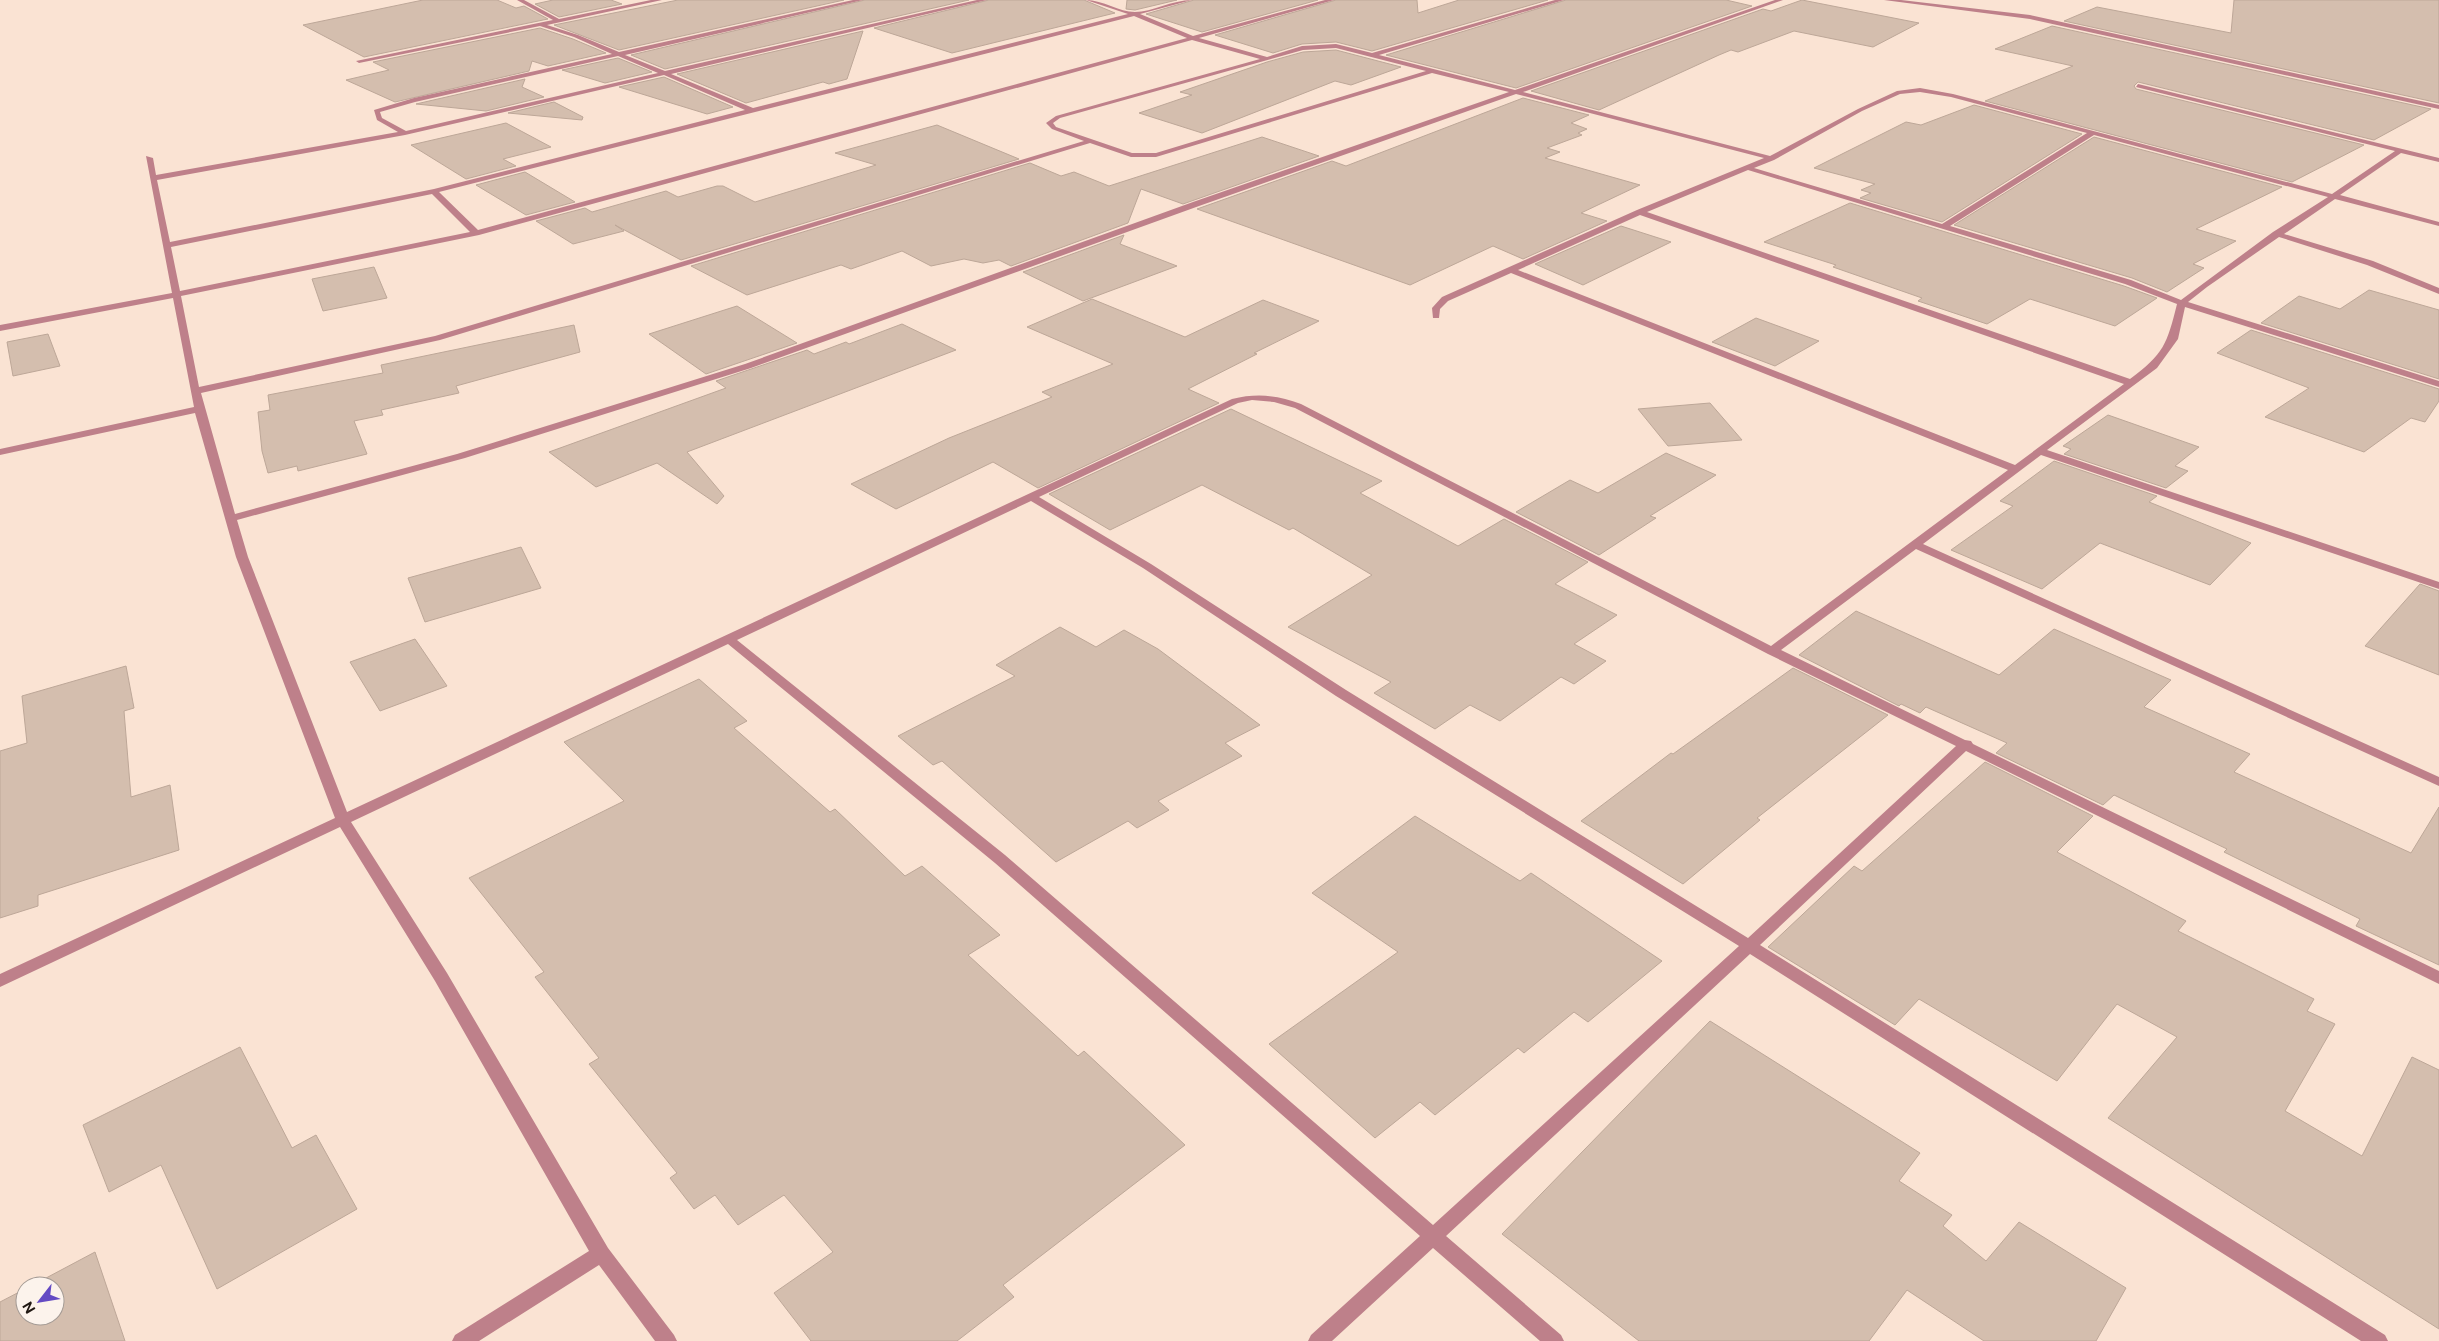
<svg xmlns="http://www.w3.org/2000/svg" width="2439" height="1341" viewBox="0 0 2439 1341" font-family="'Public Sans',sans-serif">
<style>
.building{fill:#d4beae;stroke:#bda798}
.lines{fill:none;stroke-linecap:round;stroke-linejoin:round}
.minor{fill:#be808a;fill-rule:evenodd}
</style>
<rect width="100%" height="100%" fill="#fae3d3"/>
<g class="building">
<polygon points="423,0 497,0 516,8 524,6 548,19 364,57 303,25"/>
<polygon points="553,0 611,0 622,4 559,17 535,4"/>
<polygon points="678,0 844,0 619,50 554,25"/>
<polygon points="865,0 969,0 665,69 631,55"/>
<polygon points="989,0 1084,0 1115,13 952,53 874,28"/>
<polygon points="1127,0 1177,0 1135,10 1126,9"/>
<polygon points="1194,0 1318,0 1202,32 1146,14"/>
<polygon points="1336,0 1417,0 1418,13 1459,0 1548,0 1372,51 1336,42 1302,44 1273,53 1215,35"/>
<polygon points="1566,0 1726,0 1752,6 1516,88 1386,55"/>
<polygon points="1802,0 1919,23 1873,47 1794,31 1738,52 1731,50 1719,55 1599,110 1531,91 1763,9 1771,11"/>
<polygon points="2234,0 2439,0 2439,103 2064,21 2097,7 2231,33"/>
<polygon points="2052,26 2431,109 2374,140 2138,82 2134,86 2136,89 2364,145 2292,182 1985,101 2073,66 1995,49"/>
<polygon points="540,28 573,39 606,53 548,66 532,61 529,71 395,102 346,80 389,70 373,62"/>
<polygon points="863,31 847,79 829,84 823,82 746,103 677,74"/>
<polygon points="1336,50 1401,67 1351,85 1335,81 1202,133 1139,113 1192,95 1180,92 1267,62 1303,52"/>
<polygon points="618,58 652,72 605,83 562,70"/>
<polygon points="664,77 733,107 707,114 619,87"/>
<polygon points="525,79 522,87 544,97 486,111 416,104"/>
<polygon points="1523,98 1589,115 1571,123 1587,129 1578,133 1582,135 1547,148 1560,152 1545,158 1640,185 1581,213 1607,221 1523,259 1493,246 1410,285 1197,209 1332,161 1346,166"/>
<polygon points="554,102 583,117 582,120 508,113"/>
<polygon points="1974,105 2082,134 1942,222 1860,198 1871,193 1861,190 1875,184 1814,168 1906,122 1921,125"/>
<polygon points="506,123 551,147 503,159 516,166 466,179 411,145"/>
<polygon points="937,125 1019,159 681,260 615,225 624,231 573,244 536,221 585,208 592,212 666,191 678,197 717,186 723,186 755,202 876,165 835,153"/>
<polygon points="1262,137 1319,156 1183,204 1141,189 1128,223 1011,266 999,260 983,263 964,259 931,266 902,251 851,269 841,265 747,295 691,266 1030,163 1061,176 1074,172 1109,186"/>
<polygon points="2094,137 2282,187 2196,229 2236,241 2193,264 2204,268 2167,292 2132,278 1954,225"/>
<polygon points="525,172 575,202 526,215 476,185"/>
<polygon points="1850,203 2124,286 2157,298 2115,326 2030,299 1987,324 1918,301 1922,298 1833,267 1836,265 1764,242"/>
<polygon points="1621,226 1671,242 1583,285 1535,264"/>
<polygon points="1124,235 1120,244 1177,266 1083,301 1023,272"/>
<polygon points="374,267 387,298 323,311 312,279"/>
<polygon points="2369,290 2439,310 2439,379 2261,323 2299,296 2340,309"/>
<polygon points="1092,299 1185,337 1263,300 1319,321 1254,353 1257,354 1188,389 1219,403 1038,488 993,462 896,509 851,484 949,438 1052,397 1042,392 1113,364 1027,327"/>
<polygon points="737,306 797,343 706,374 649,334"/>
<polygon points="1756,318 1819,341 1775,366 1712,342"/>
<polygon points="902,324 956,350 687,452 724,496 717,504 657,463 596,487 549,452 726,388 716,381 807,350 814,354 846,342 849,344"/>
<polygon points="574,325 580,352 456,386 459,393 381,410 383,415 354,421 367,454 298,471 297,466 268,473 262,451 258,412 270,410 268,395 383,373 381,365"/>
<polygon points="2251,330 2439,389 2439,401 2425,422 2411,418 2364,452 2265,417 2309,388 2217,353"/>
<polygon points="48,334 60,366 13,376 7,342"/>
<polygon points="1710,403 1742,440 1668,446 1638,409"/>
<polygon points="1231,409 1382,481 1360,493 1458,546 1504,519 1588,562 1555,584 1617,615 1574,644 1606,661 1574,684 1561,677 1500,721 1470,705 1435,729 1374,693 1391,682 1288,627 1372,575 1293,528 1289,530 1202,485 1110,530 1049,494"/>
<polygon points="2108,415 2199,447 2175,466 2188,471 2166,488 2064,454 2071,449 2063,446"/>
<polygon points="1666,453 1716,475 1650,516 1656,518 1599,555 1516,512 1570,480 1598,493"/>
<polygon points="2054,461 2157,496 2149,502 2251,543 2210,585 2100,543 2042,589 1951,550 2013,506 2000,501"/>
<polygon points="521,547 541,588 425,622 408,578"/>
<polygon points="2420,584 2439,591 2439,675 2365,646"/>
<polygon points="1856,611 1999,675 2054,629 2171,680 2144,707 2250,754 2234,772 2411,853 2439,807 2439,965 2356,926 2360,919 2224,852 2227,849 2114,795 2103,805 1996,753 2007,743 1926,707 1920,713 1901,704 1899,706 1799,655"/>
<polygon points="1060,627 1096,647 1124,630 1158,649 1260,725 1225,743 1242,756 1158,801 1169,810 1137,828 1128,821 1056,862 942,761 933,765 898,736 1015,676 996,665"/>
<polygon points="415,639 447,686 380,711 350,662"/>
<polygon points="126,666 134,708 124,711 131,797 170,785 179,850 38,895 38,906 0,918 0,751 27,743 22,696"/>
<polygon points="1793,668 1888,715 1757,818 1760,820 1683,884 1581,821 1671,753 1673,754"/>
<polygon points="699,679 747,721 734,728 830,812 835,809 905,876 922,866 1000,935 968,955 1078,1056 1084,1051 1185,1145 1003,1285 1014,1297 957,1341 811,1341 774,1293 833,1252 784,1195 738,1225 715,1195 694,1209 670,1178 677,1173 589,1064 599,1058 535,977 544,972 469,878 624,801 564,742"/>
<polygon points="1985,762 2093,816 2057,852 2186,921 2178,931 2314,999 2307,1011 2335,1024 2285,1111 2362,1156 2412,1057 2439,1070 2439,1329 2108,1118 2177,1037 2117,1004 2057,1081 1919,999 1895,1025 1768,947 1854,866 1862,871"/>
<polygon points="1415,816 1520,881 1531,873 1662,961 1588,1022 1574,1012 1524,1053 1518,1048 1435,1115 1420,1102 1375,1138 1269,1044 1398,952 1312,893"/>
<polygon points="1710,1021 1920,1153 1899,1181 1952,1215 1943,1226 1986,1261 2019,1222 2126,1288 2096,1341 1984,1341 1907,1290 1869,1341 1639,1341 1502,1234"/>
<polygon points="240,1047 292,1148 316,1135 357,1209 217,1289 161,1165 109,1192 83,1125"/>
<polygon points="95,1252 125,1341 0,1341 0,1302 25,1289 25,1316 55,1316 55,1286 31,1286"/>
</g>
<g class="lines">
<g class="minor">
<path d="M517 0H524L559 19 651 0H662L547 25 578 35 619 52 853 0H863L625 55 665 71 977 0H987L671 74 753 108 1128 14 1086 0C1103 0 1119 12 1135 12 1152 12 1172 0 1192 0L1140 14 1193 36 1325 0H1334L1199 38 1267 57 1302 46 1336 44 1372 53 1555 0H1564L1379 55 1515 90 1775 0H1783L1523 92 1770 156 1858 109 1897 91 1920 88 1953 94 2332 194 2395 151 2136 87 2138 84 2439 158V162L2401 153 2340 195 2439 222V226L2335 199 2284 234 2373 261 2439 288V294L2367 265 2279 237 2207 287 2188 302 2439 381V387L2185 307 2178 339 2157 368 2047 450 2439 582V589L2041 455 1923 544 2439 777V786L1916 549 1781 650 1965 740 1971 741 1973 744 2439 971V984L1966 751 1760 945 2385 1335 2388 1341H2361L1750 954 1446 1236 1561 1335 1564 1341H1540L1433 1248 1332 1341H1308L1311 1335 1420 1236 995 863 728 644 351 822 447 973 608 1248 674 1335 677 1341H655L599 1265 479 1341H452L455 1335 589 1251 435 981 340 827 0 987V974L335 818 236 557 195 413 0 455V449L194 407 173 298 0 331V325L172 293 146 156 153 158 156 175 398 132 377 120 374 110 414 98 612 54 574 37 540 26 359 63 356 61 553 20ZM1134 16 1187 38 478 230 439 192ZM1192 40 1260 59 1056 116 1046 123 1052 129 1084 141 435 336 199 387 181 296 479 235ZM1336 48 1426 71 1156 153H1132L1056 127 1053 123 1060 118 1303 50ZM618 56 658 73 406 131 382 118 380 112 415 102ZM1432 73 1509 92 1193 202 745 364 457 454 235 514 201 393 440 340 1090 143 1131 157H1156ZM664 75 745 110 434 189 170 242 157 180 405 135ZM1920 92 1951 97 2087 133 1942 224 1754 168 1774 160 1862 111 1900 94ZM1516 94 1764 158 1637 210 1442 297 1432 308 1433 318H1439L1440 309 1448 301 1511 273 2008 470 1771 646 1301 404C1277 395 1257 393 1232 399L347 812 248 557 237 520 465 458 751 368 1199 206ZM2094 135 2328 197 2273 232 2181 300 2131 280 1950 226ZM1748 170 2125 284 2177 304C2167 344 2164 354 2130 379L1647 212ZM432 194 470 232 180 291 171 247ZM1640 215 2124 384 2015 465 1518 270ZM1252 400 1274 402 1295 408 1768 654 1956 746 1748 938 1346 690 1151 564 1039 497 1238 403ZM1031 501 1143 568 1336 696 1739 946 1433 1225 1005 855 737 640Z"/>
<polygon points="1884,0 1901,0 2030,15 2439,105 2439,109 2030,19"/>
</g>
</g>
<g transform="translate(40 1301) rotate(239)"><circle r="24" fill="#fcf3ec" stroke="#a49b95"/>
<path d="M0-4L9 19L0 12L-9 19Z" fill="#644ac3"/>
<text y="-8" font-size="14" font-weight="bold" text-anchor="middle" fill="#201813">N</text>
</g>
</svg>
